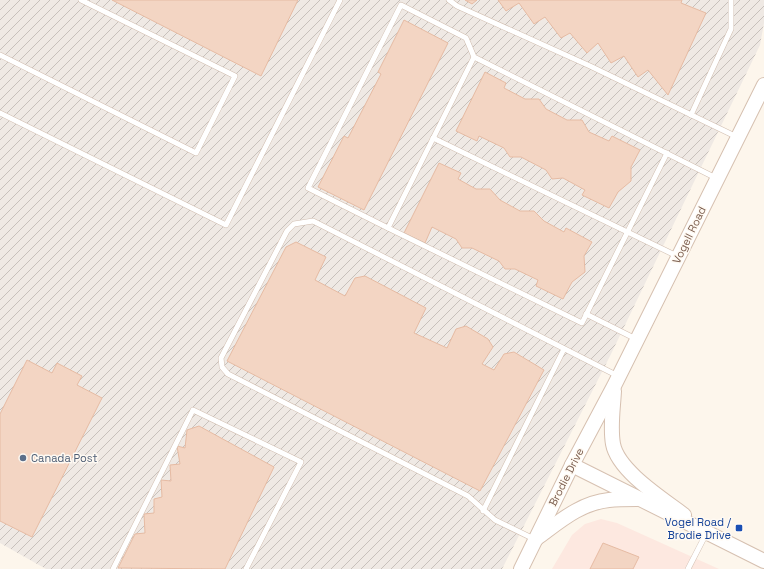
<svg xmlns="http://www.w3.org/2000/svg" width="764" height="569" viewBox="0 0 764 569" font-family="'Space Grotesk',sans-serif">
<style>
.commercial{fill:#fde8e0}
.industrial{fill:url(#industrial-furrows)}
.building{fill:#f3d5c3;stroke:#e6bba3}
.lines{fill:none;stroke-linecap:round;stroke-linejoin:round}
.lane-casing{stroke:#d1beb0;stroke-width:6}
.secondary-casing{stroke:#d6c0b0;stroke-width:16}
.lane{stroke:#fff;stroke-width:5}
.secondary{stroke:#fff;stroke-width:14}
.service-dot{fill:#5c6f8a;stroke:#fffaf3;stroke-width:1.5}
.transit-dot{fill:#1a4fb4;stroke:#fffaf3;stroke-width:1.5}
.labels{text-anchor:middle;dominant-baseline:central;stroke-width:3;stroke-linejoin:round;paint-order:stroke}
.street-label{font-size:11px;fill:#7a5c4d;stroke:#fffaf3}
.service-label{font-size:11px;fill:#4e5e75;stroke:#fffaf3;text-anchor:start}
.transit-label{font-size:11px;fill:#164399;stroke:#fffaf3;text-anchor:end}
</style>
<defs>
<pattern id="industrial-furrows" width="10" height="10" patternUnits="userSpaceOnUse"><rect width="10" height="10" fill="#efe9e4"/><path d="M-1 1l2-2M0 10L10 0M9 11l2-2" fill="none" stroke="#c7c0bb"/></pattern>
</defs>
<rect width="100%" height="100%" fill="#fdf6ec"/>
<polygon class="commercial" points="601,519 617,523 719,569 552,569 572,535 585,524"/>
<polygon class="industrial" points="0,0 764,0 764,23 760,45 611,354 502,569 46,569 0,543"/>
<g class="building">
<polygon points="112,0 298,0 261,76"/>
<polygon points="465,0 477,0 472,4"/>
<polygon points="498,0 682,0 681,3 706,13 668,95 648,70 638,77 624,56 611,63 598,43 587,53 570,33 561,38 545,17 534,24 519,3 506,11"/>
<polygon points="404,20 448,43 364,210 318,187 344,136 348,138 381,74 378,72"/>
<polygon points="485,72 506,83 504,88 525,99 539,99 546,109 567,120 582,120 589,132 609,141 612,136 640,150 631,167 631,181 618,192 609,208 582,195 585,190 563,178 552,179 546,170 521,157 510,157 504,148 479,136 477,141 456,131"/>
<polygon points="439,163 461,173 458,179 476,189 490,189 500,200 520,211 534,211 544,221 564,232 566,228 592,242 584,256 585,272 572,282 563,299 536,286 538,280 515,269 505,269 499,261 472,248 462,248 456,239 432,227 425,243 404,233"/>
<polygon points="296,242 326,257 315,280 345,296 355,278 365,276 426,308 414,333 447,348 456,329 466,326 488,339 493,347 482,364 494,370 504,354 514,352 544,370 480,491 227,361 286,247"/>
<polygon points="27,360 52,373 57,363 82,376 77,385 102,398 32,537 0,521 0,414"/>
<polygon points="199,426 274,467 225,569 118,568 135,534 145,533 144,514 154,513 154,499 162,497 161,480 171,481 170,465 180,464 177,446 185,448 187,430"/>
<polygon points="603,543 639,557 633,569 590,569"/>
</g>
<g class="lines">
<defs>
<g id="lane">
<polyline points="449,0 457,6 590,66 737,137"/>
<polyline points="0,55 196,153 235,76 81,0"/>
<polyline points="0,113 226,225 340,0"/>
<polyline points="691,115 731,29 731,0"/>
<polyline points="433,138 677,256"/>
<polyline points="667,153 582,323 388,228 474,57 716,178"/>
<polyline points="388,228 308,188 401,5 466,38 474,57"/>
<polyline points="586,314 636,339"/>
<polyline points="483,511 564,349"/>
<polyline points="534,539 495,520 468,496 228,374 222,367 221,358 287,231 294,224 313,221 618,376"/>
<polyline points="113,569 193,410 301,462 246,569"/>
<polyline points="688,569 706,534"/>
</g>
<g id="secondary">
<path d="M614 391C613 409 610 427 613 444 618 471 663 499 684 515"/>
<polyline points="572,465 764,561"/>
<path d="M537 538C559 522 580 503 609 500 618 499 628 499 637 499"/>
<polyline points="521,569 572,465 614,386 764,85"/>
</g>
</defs>
<use href="#lane" class="lane-casing"/>
<use href="#secondary" class="secondary-casing"/>
<use href="#lane" class="lane"/>
<use href="#secondary" class="secondary"/>
</g>
<circle class="service-dot" cx="23" cy="458" r="4"/>
<rect class="transit-dot" x="735" y="524" width="8" height="8" rx="2"/>
<g class="labels">
<g class="street-label">
<text transform="translate(689 235) rotate(-64)">Vogell Road</text>
<text transform="translate(566 477) rotate(-63)">Brodie Drive</text>
</g>
<g class="service-label">
<text x="31" y="458">Canada Post</text>
</g>
<g class="transit-label">
<text x="731" y="522">Vogel Road /<tspan x="731" dy="13">Brodie Drive</tspan></text>
</g>
</g>
</svg>
